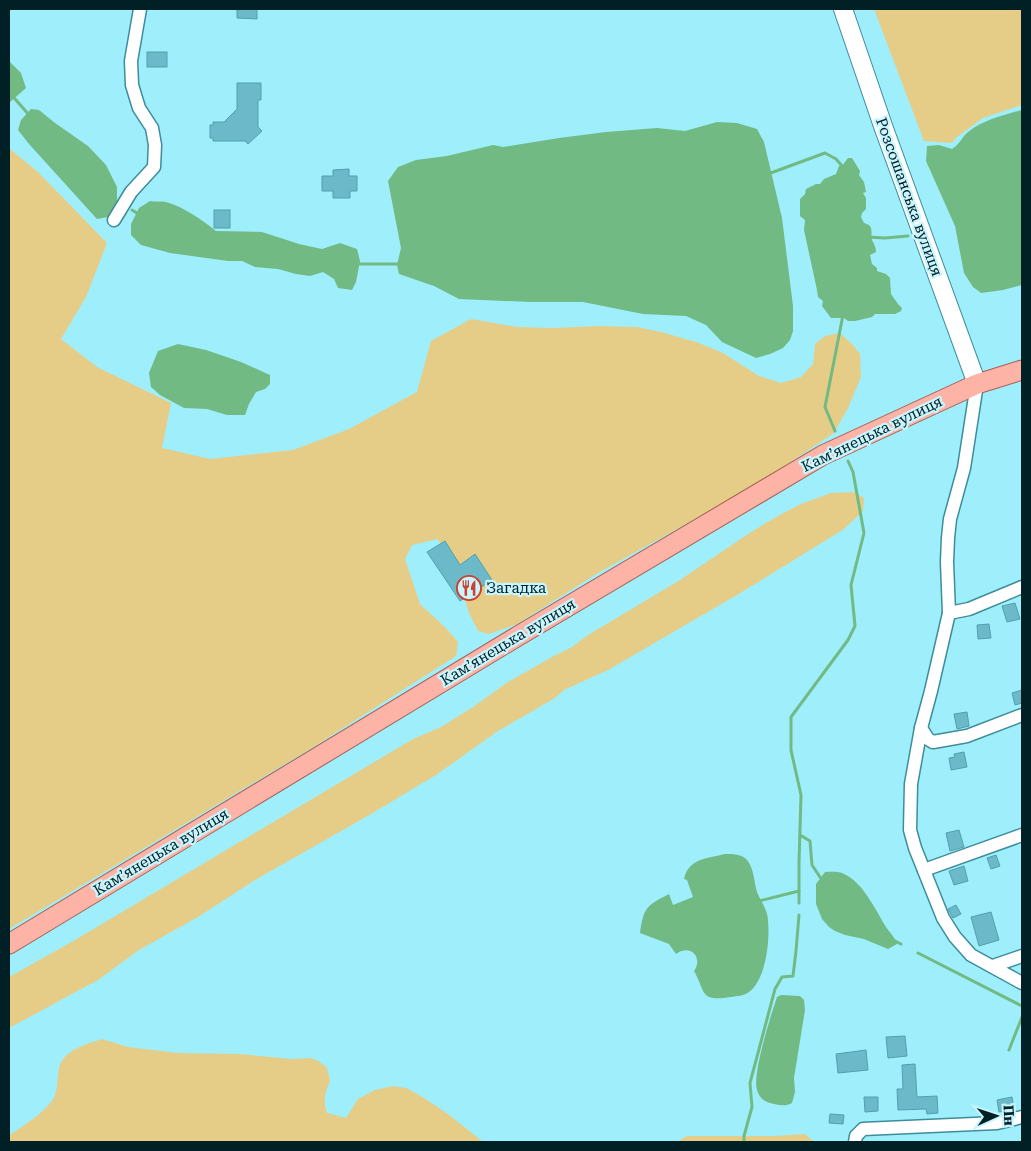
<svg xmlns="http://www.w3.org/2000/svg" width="1031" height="1151" viewBox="0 0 1031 1151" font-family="'Roboto Serif',serif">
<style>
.green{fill:#e6cd87}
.water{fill:#71ba83}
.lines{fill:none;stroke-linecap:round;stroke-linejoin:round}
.stream{stroke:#71ba83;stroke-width:3}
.building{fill:#6cbac9;stroke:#51a0ae}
.street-casing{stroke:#3d8d9b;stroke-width:15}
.secondary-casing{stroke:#3d8d9b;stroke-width:20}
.primary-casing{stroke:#a55f54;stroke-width:21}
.street{stroke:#fff;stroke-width:12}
.secondary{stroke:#fff;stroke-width:18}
.primary{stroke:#feb3a7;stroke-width:19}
.labels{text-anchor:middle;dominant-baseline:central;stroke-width:4.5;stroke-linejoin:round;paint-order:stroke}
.street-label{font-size:15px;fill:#002025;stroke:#c8f5fe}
.poi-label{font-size:15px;fill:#002025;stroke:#c8f5fe;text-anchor:start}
</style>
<rect width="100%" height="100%" fill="#9eeefc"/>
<g class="green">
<polygon points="874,9 1022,9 1022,105 983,118 957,137 952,143 924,141"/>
<polygon points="9,148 38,172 107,243 86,297 61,339 97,367 171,403 162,448 210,459 293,450 349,429 417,392 431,341 471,319 517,327 553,328 600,326 637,327 661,332 699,343 723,353 759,376 781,383 801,377 813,364 815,344 825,336 840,333 852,344 860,354 861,377 848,408 834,433 756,485 598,573 517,624 489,634 478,631 469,613 465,600 464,577 451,554 437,539 412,545 405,559 420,604 446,628 458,642 456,656 315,746 9,929"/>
<polygon points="854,492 864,498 863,511 844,529 742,592 608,670 564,690 555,698 498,731 436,775 371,814 255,880 198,917 139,950 98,980 9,1028 9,977 75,940 413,739 441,727 473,707 508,682 552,657 572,647 588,635 680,580 748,534 776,517 801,504 831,493"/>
<path d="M102 1039 128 1047 178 1053 239 1054 292 1059 311 1058 320 1062 327 1068 330 1081 325 1094V1106L327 1113 346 1118 358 1099 375 1090 393 1086 406 1088 421 1096 448 1114 483 1142H9V1136C22 1126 49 1111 55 1095 58 1087 57 1076 59 1068 63 1050 87 1044 102 1039Z"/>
<polygon points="805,1134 814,1142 677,1142 687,1136 774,1136"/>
</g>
<g class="water">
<polygon points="9,61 21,73 26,88 9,103"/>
<polygon points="31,109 39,110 55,123 88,146 106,165 117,187 117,204 108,217 97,219 29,144 18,130 21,120"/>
<path d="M1022 110V285L1003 290 981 293 973 287 964 273 955 226 926 161 927 146 939 145 952 149C960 144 962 137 968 132 983 120 1004 115 1022 110Z"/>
<polygon points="717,122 737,123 757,129 764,142 782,218 793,306 793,331 790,340 783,348 770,354 756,358 722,342 706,325 686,316 643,314 583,302 531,302 459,299 434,286 399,274 397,265 401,248 388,181 398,167 416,160 447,156 493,145 503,147 559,138 606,132 657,128 685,131"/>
<path d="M848 158H852L860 171 859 175 864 182 866 192 863 193 866 198V209L862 213 861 217 864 223C875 226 870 232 872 240 874 244 876 247 876 252L870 255 872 264 877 268V271L886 274 890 278 891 294 898 304 902 308 901 311 895 314H875L872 317 855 321H848L844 318H831L822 306 823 301 818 297 817 290 804 230 805 220 800 216V199L805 194 806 189 816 184H820L824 179 836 174 839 166H842Z"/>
<path d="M150 201C155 202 161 201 166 202 184 207 202 220 216 231L262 232 299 244 322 249 340 243 357 249 360 261 356 282 352 290 338 288 334 279 323 272 310 276 296 274 278 269 255 267 242 261H228L170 253 141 245 131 235V224L139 208Z"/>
<polygon points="178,344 206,350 241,362 270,375 270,384 265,389 256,392 249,404 245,415 227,415 207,409 184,408 160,395 151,387 149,373 158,351"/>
<path d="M725 854C732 854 742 854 747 860 754 868 754 882 757 892 761 902 768 910 768 921 770 940 766 980 749 992 744 996 737 996 731 997 699 1002 706 992 694 971 703 959 692 943 676 954L669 944 640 933C644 907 646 906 669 894L673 905 693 897 687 880 684 879C689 858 706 859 725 854Z"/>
<path d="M825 872C831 872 839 871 844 874 863 882 876 911 886 927 890 933 895 937 897 944L888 949 864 939 845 935 835 931 829 927 822 919 816 904V884Z"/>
<path d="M781 995 800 996 804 1000 805 1010 794 1078 795 1092 792 1103C786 1107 777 1105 770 1103 763 1101 759 1097 757 1090 752 1074 771 1015 777 997Z"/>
</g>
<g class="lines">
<g class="stream">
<polyline points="9,92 30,116"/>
<polyline points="768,174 825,153 836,159 843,167"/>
<polyline points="132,210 140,215"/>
<polyline points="867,237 885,238 908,236"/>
<polyline points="356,264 400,264"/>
<polyline points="835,431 825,407 843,315"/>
<polyline points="800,835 810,841 812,865 822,880"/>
<polyline points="759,901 799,891"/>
<polyline points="799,903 799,863 801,795 791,750 791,717 848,640 855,626 851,585 864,533 853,472 848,461"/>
<polyline points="893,940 901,944"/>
<polyline points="918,953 1022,1006"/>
<polyline points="1009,1050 1022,1017"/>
<polyline points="744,1142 744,1136 752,1107 750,1083 775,989 782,977 793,976 796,951 799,915"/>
</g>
</g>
<g class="building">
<polygon points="237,9 257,9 257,19 237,18"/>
<rect x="147" y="52" width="20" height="15"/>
<polygon points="237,83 261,83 261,100 258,100 258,127 262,131 248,144 245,141 213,141 213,138 210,138 210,125 213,125 213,122 224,122 237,109"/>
<polygon points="349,169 349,176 357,176 357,191 350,191 350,198 333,198 333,191 322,191 322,176 333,176 333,170"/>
<rect x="214" y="210" width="16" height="18"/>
<polygon points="445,541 460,565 475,554 492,580 460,601 427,552"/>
<polygon points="1015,603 1020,619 1007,622 1002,606"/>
<polygon points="989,624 991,638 978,639 977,625"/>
<polygon points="1022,690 1022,703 1015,705 1012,693"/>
<polygon points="967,712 969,726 957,729 954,714"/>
<polygon points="964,752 967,767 951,770 949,758 955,757 954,754"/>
<polygon points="959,830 964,847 950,851 946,833"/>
<polygon points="996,855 1000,866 991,869 987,858"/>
<polygon points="964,866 968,881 954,885 949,871"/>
<polygon points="956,905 961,914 953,918 948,909"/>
<polygon points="991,912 999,940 979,946 971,917"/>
<polygon points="905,1036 907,1056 888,1058 886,1037"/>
<polygon points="866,1050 868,1070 838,1073 836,1054"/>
<polygon points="915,1064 917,1097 937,1096 938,1113 927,1114 926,1109 898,1110 897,1089 903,1089 902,1065"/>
<polygon points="864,1097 878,1097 878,1111 865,1112"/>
<polygon points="1012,1097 1014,1109 999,1112 997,1100"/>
<polygon points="830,1114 844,1115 843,1124 829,1123"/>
</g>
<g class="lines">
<defs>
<g id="street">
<polyline points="114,220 131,192 154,167 155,145 152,128 139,108 132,85 131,61 140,9"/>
<polyline points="977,384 964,468 950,519 948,538 947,562 949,613 931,691 921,728 911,784 910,830 915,848 943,918 955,937 971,955 1022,983"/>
<polyline points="949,613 969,609 1022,587"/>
<polyline points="921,728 928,739 933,742 967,736 1022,715"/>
<polyline points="924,870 1022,835"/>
<polyline points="993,966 1022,956"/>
<polyline points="855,1142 856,1136 863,1129 997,1123 1022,1117"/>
</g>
<polyline id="secondary" points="843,9 883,126 977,384"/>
<polyline id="primary" points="9,944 518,636 823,455 977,384 1022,370"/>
</defs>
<use href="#street" class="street-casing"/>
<use href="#secondary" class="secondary-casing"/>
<use href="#primary" class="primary-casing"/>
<use href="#street" class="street"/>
<use href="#secondary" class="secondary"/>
<use href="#primary" class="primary"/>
</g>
<defs>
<symbol id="restaurant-ring" viewBox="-11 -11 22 22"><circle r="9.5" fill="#c8f5fe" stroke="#cd402e" stroke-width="1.5"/><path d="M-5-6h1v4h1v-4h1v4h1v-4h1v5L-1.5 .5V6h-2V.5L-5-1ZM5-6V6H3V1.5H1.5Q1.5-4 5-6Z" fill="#cd402e"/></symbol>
</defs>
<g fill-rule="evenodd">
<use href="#restaurant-ring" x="455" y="574" width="28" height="28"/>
</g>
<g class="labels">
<g class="street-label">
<text transform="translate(909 197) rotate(70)">Розсошанська вулиця</text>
<text transform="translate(872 434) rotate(-26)">Камʼянецька вулиця</text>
<text transform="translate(508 642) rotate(-31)">Камʼянецька вулиця</text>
<text transform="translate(161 852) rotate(-31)">Камʼянецька вулиця</text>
</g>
<g class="poi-label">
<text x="486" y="588">Загадка</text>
</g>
</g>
<rect width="1031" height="1151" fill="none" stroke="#002025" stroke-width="20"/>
<g transform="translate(996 1116) rotate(87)" stroke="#c8f5fe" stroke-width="4" paint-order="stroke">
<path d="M0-4L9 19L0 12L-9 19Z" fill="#002025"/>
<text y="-8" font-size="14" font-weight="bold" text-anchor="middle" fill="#002025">Пн</text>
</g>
</svg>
